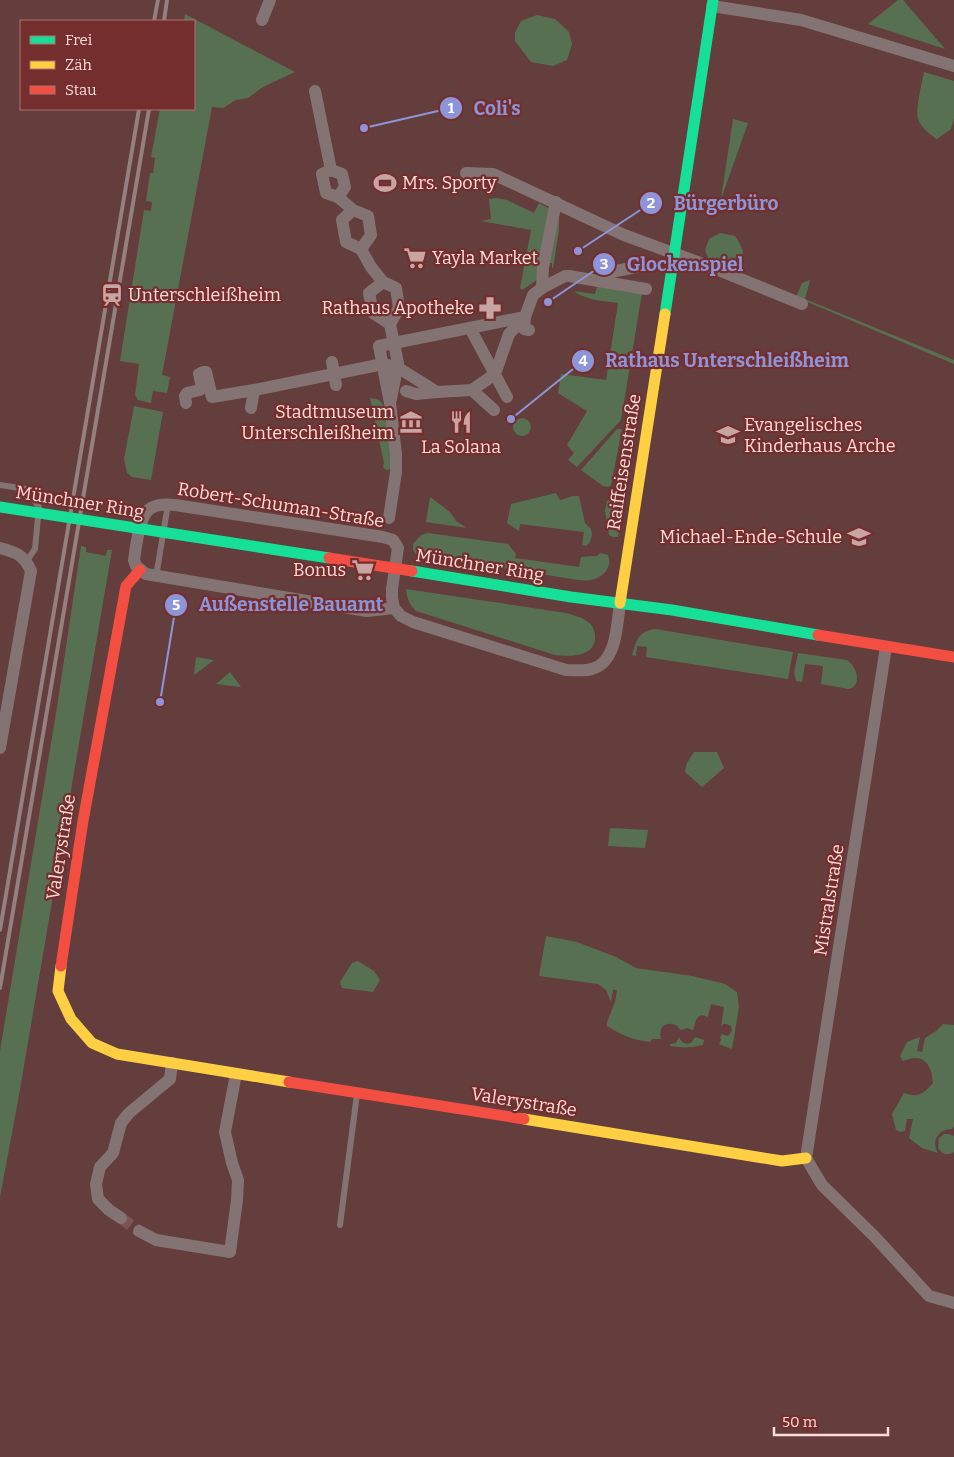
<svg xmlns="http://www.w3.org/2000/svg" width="954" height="1457" viewBox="0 0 954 1457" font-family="Bitter,serif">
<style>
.green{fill:#587052}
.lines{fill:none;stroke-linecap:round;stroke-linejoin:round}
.street-tunnel{stroke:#7b5554;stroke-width:12;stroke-dasharray:12 6;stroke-linecap:butt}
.lane{stroke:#847373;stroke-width:6}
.street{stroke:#847373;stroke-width:12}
.fast{stroke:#16e098;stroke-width:11}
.slow{stroke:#ffcf43;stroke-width:11}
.jam{stroke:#f24e42;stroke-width:11}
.rail{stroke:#93807f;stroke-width:4}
.fast-bridge{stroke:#16e098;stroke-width:11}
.jam-bridge{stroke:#f24e42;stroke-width:11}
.labels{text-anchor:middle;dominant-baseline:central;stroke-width:4.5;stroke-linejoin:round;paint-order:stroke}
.poi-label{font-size:18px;fill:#fedbd8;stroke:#742e2d;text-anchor:start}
.street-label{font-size:18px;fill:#fedbd8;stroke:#742e2d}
.leader{fill:none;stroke:#8e94d8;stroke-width:2}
.callout-dot{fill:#8e94d8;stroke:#742e2d;stroke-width:2}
.mark-label{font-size:15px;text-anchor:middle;font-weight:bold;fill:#fff}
.callout-label{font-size:19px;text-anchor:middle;font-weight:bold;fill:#8e94d8;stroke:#742e2d;stroke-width:4.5;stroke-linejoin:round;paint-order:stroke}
</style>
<rect width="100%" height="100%" fill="#643d3d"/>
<g class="green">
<polygon points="898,0 903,0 945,49 868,24"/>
<polygon points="185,14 295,72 263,87 248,98 236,100 223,108 212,107 162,375 170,377 167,393 153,391 151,403 138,400 135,395 139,364 120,361 144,210 151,211 152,202 146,201 150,173 153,173 155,158 151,157 160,109 194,109 194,21 184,21"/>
<polygon points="537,15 555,19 569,32 572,44 567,60 553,66 531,62 515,41 515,33 521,21"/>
<path d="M924 72 954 81V119L951 129 937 139C931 136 920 126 918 119 915 110 922 83 924 72Z"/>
<polygon points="733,119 748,123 721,199"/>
<polygon points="496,198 507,200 534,213 539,203 550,209 537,280 522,290 520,288 531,230 481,221 491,219 489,199"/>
<polygon points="559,213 559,230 553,268 552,268 552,263 550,263 549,268 548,265"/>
<path d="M720 233 735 236C743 247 745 254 741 267L735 268 708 258 705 250 709 239Z"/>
<polygon points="810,280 805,299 954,360 954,364 796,297 802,283"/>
<path d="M597 286 642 293 621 420 577 467 568 460 574 453 567 445 587 411 558 393 561 374 606 380 618 303C602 301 587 300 573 291L595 294Z"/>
<path d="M370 398C374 398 378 399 381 402 393 414 390 452 391 469L386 470 383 467 384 463Z"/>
<polygon points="134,406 163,412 151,480 132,477 127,473 124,459"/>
<circle cx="522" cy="427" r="9"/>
<polygon points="617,429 622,429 611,485 608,487 603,486 581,470"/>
<polygon points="556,493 560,500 573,496 579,496 585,523 591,529 592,535 590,542 586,546 582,545 584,532 520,524 519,531 507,523 511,504"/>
<polygon points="615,496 618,496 615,520 620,524 618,537 613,537 609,535 605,510 607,501"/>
<polygon points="430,497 450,512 456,521 467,528 426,522"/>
<path d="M428 533 508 544 516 554 515 558 579 567 581 557 597 556 600 553 608 555C613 567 603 578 591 580 587 581 582 580 578 580L416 554 413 550V544L421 535Z"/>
<polygon points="81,546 86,547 86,552 106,556 107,550 112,550 18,1101 0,1197 0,1051 57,707"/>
<path d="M406 589 566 613C573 615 582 617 588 622 592 625 595 630 595 636 596 657 570 657 555 655L416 611C409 604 407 598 406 589Z"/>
<path d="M655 629 793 652 788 679 646 657 647 647 637 646 636 656 632 655C637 639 638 632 655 629Z"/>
<path d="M798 653 847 660C857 666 863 687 848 689L821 684 823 666 805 664 802 682 796 681 794 673Z"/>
<polygon points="196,657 214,660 194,675"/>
<polygon points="230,672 241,687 216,684"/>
<polygon points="694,752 717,752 724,768 702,787 685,772 687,763"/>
<polygon points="610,828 648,830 645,848 608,846"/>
<path d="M546 936 577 942 616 957 636 968 692 976 725 984 737 992 739 1007 732 1049 719 1044 721 1040 720 1037 722 1034 728 1036 732 1031 731 1026 727 1024H723L721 1026 724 1007 711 1004 708 1017 702 1015C694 1018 696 1024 693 1030L687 1028 681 1030 676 1025C665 1021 658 1028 661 1039H652L650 1042C633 1040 621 1035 607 1026V1022L615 1002 617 990H613L611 1002 606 990 598 984 539 976Z"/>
<polygon points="358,961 374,971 380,980 373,992 342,988 340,982 352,963"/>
<path d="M943 1024 954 1025V1126L952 1129C938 1129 931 1141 938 1153L922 1148 909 1138 913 1119H907L905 1131 900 1132 896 1130 892 1114 904 1093C919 1098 923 1094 933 1083 932 1072 929 1058 915 1058 911 1058 906 1060 903 1061L900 1056 907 1042 920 1037 917 1051 922 1052 925 1038 936 1031Z"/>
<path d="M679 1037C681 1042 685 1045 691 1043L695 1037 704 1040 703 1045C690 1048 683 1048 670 1046V1044L676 1043Z"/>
<path d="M944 1134H948L954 1136V1152C947 1156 942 1154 938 1148L939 1138Z"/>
</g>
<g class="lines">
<polyline class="street-tunnel" points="121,1218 139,1231"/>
<g class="lane">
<polyline points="0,485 26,489 39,507 35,549 26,562"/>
<polyline points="156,577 168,504"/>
<polyline points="340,1225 357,1094"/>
</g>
<g class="street">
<polyline points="712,6 801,20 954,66"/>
<polyline points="262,20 270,0"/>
<polyline points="315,91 331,170 342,174 345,187 338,197 353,210 368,216 371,235 361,249 371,267 383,282 396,288 399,308 390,324 398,363 391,399"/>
<polyline points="331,170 322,174 326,193 338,197"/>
<polyline points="466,173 493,174 624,235 711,267 802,304"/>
<polyline points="353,210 342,220 346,242 361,249"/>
<polyline points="569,276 646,289"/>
<polyline points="383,282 369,293 373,313 390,324"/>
<polyline points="607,282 611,272 646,265"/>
<polyline points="542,288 543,267 556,202"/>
<polyline points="525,317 524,329 529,330"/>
<polyline points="470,328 507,397"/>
<polyline points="332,362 336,385"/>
<polyline points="472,390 494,410"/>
<polyline points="406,391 416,394 437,392"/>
<polyline points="186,403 185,396 187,393 200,390 202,387 199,374 203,372 206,372 212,397 254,390 383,364 397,367 437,392 472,390 495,374 509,334 525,317"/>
<polyline points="251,408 254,390"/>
<polyline points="389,518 396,472 396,454 390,403 379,346 525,317 533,295 542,288 565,276"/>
<path d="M0 548C16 552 24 555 31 571L0 748"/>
<path d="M394 608 367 611 146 574 136 566 134 560C136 546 139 515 151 508 158 504 167 504 175 505L383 537 393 540 398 548 392 589V598L394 608 401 616 413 622 566 670C576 670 588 672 597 667 617 657 617 623 620 603"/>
<polyline points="886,647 806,1158 822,1185 875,1237 929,1296 954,1303"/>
<polyline points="121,1218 109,1210 98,1199 96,1184 100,1167 113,1153 121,1123 129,1113 170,1079 172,1063"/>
<polyline points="139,1231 156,1240 230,1252 237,1200 238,1180 232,1163 225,1132 236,1074"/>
</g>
<g class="fast">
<polyline points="665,314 713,0"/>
<polyline points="412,571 571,597 672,610 818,635"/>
</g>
<g class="slow">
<polyline points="620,603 665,314"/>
<polyline points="61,966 58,991 71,1019 92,1043 117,1054 289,1082"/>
<polyline points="524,1119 782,1161 806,1158"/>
</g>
<g class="jam">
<polyline points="818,635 954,657"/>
<polyline points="61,966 83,821 126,586 140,570"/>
<polyline points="289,1082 524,1119"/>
</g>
<g class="rail">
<polyline points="154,21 158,0"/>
<polyline points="164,21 167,0"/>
<polyline points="0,930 139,109"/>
<polyline points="0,988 149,109"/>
</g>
<polyline class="fast-bridge" points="0,507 329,558"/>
<polyline class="jam-bridge" points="329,558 412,571"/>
</g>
<defs>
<symbol id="stadium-bare" viewBox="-9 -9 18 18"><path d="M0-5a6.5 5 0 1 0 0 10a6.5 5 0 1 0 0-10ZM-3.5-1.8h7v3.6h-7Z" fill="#c8a4a2" stroke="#742e2d" stroke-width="2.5" paint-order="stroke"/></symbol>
<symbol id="supermarket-bare" viewBox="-9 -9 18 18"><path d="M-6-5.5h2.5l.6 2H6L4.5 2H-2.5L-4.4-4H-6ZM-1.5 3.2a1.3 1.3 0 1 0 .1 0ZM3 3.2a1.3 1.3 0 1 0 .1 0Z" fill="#c8a4a2" stroke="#742e2d" stroke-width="2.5" paint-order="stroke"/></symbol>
<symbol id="station-bare" viewBox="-9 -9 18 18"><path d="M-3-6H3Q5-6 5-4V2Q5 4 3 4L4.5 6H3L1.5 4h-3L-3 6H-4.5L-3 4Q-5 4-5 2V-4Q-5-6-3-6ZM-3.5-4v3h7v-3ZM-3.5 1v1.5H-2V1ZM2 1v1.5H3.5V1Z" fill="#c8a4a2" stroke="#742e2d" stroke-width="2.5" paint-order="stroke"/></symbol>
<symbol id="pharmacy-bare" viewBox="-9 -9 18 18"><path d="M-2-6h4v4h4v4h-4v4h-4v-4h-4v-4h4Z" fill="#c8a4a2" stroke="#742e2d" stroke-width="2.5" paint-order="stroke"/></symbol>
<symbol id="museum-bare" viewBox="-9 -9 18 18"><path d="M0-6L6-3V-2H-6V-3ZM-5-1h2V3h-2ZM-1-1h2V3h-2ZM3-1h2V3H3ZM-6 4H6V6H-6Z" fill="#c8a4a2" stroke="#742e2d" stroke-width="2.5" paint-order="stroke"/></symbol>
<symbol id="restaurant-bare" viewBox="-9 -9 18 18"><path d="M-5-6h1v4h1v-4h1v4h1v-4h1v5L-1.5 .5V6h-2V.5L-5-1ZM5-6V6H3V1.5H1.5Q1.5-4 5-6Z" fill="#c8a4a2" stroke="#742e2d" stroke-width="2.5" paint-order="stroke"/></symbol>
<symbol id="school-bare" viewBox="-9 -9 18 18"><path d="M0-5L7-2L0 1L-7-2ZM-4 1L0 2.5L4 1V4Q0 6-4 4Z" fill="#c8a4a2" stroke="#742e2d" stroke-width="2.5" paint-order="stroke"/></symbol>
</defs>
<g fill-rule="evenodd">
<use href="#stadium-bare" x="369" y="167" width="32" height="32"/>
<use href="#supermarket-bare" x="399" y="242" width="32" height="32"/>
<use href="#station-bare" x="96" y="279" width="32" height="32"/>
<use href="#pharmacy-bare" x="474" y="292" width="32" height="32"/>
<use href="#museum-bare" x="395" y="406" width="32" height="32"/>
<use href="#restaurant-bare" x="445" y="406" width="32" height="32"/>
<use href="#school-bare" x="712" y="419" width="32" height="32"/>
<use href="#school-bare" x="843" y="521" width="32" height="32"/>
<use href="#supermarket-bare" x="347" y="554" width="32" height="32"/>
</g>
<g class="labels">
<g class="poi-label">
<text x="402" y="183">Mrs. Sporty</text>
<text x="432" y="258">Yayla Market</text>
<text x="128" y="295">Unterschleißheim</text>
<text x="474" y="308" text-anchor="end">Rathaus Apotheke</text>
<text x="394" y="412" text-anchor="end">Stadtmuseum<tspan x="394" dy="21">Unterschleißheim</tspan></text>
<text x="744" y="425">Evangelisches<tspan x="744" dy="21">Kinderhaus Arche</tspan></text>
<text x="461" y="447" text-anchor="middle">La Solana</text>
<text x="842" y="537" text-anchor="end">Michael-Ende-Schule</text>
<text x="346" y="570" text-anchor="end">Bonus</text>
</g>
<g class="street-label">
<text transform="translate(624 462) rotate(-81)">Raiffeisenstraße</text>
<text transform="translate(80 502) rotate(9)">Münchner Ring</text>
<text transform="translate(281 505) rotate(9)">Robert-Schuman-Straße</text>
<text transform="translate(480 565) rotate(9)">Münchner Ring</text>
<text transform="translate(61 847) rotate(-81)">Valerystraße</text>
<text transform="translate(829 900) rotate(-81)">Mistralstraße</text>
<text transform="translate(524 1102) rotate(9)">Valerystraße</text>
</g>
</g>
<path class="leader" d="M364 128L451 108M578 251L651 203M548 302L604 264M511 419L583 361M160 702L176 605"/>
<g class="callout-dot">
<circle cx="364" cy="128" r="5"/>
<circle cx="578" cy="251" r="5"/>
<circle cx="548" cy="302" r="5"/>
<circle cx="511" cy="419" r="5"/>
<circle cx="160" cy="702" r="5"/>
<circle cx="451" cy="108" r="12"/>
<circle cx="651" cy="203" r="12"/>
<circle cx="604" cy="264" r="12"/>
<circle cx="583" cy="361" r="12"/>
<circle cx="176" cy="605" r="12"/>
</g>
<g class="mark-label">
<text x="451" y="113">1</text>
<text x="651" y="208">2</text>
<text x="604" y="269">3</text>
<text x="583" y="366">4</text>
<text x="176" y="610">5</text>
</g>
<g class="callout-label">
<text x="497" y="115">Coli's</text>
<text x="726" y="210">Bürgerbüro</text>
<text x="685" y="271">Glockenspiel</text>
<text x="727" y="367">Rathaus Unterschleißheim</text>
<text x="291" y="611">Außenstelle Bauamt</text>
</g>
<rect x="20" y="20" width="175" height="90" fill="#742e2d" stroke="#ab7371"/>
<rect x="30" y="36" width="25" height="8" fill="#16e098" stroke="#ab7371"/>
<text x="65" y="45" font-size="15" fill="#fedbd8">Frei</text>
<rect x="30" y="61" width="25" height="8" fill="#ffcf43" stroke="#ab7371"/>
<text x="65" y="70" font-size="15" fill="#fedbd8">Zäh</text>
<rect x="30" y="86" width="25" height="8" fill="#f24e42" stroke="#ab7371"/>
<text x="65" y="95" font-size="15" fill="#fedbd8">Stau</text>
<path d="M774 1427v8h114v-8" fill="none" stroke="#fedbd8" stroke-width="2.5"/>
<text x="782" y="1427" font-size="15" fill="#fedbd8" stroke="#742e2d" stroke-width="4" paint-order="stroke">50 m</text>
</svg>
